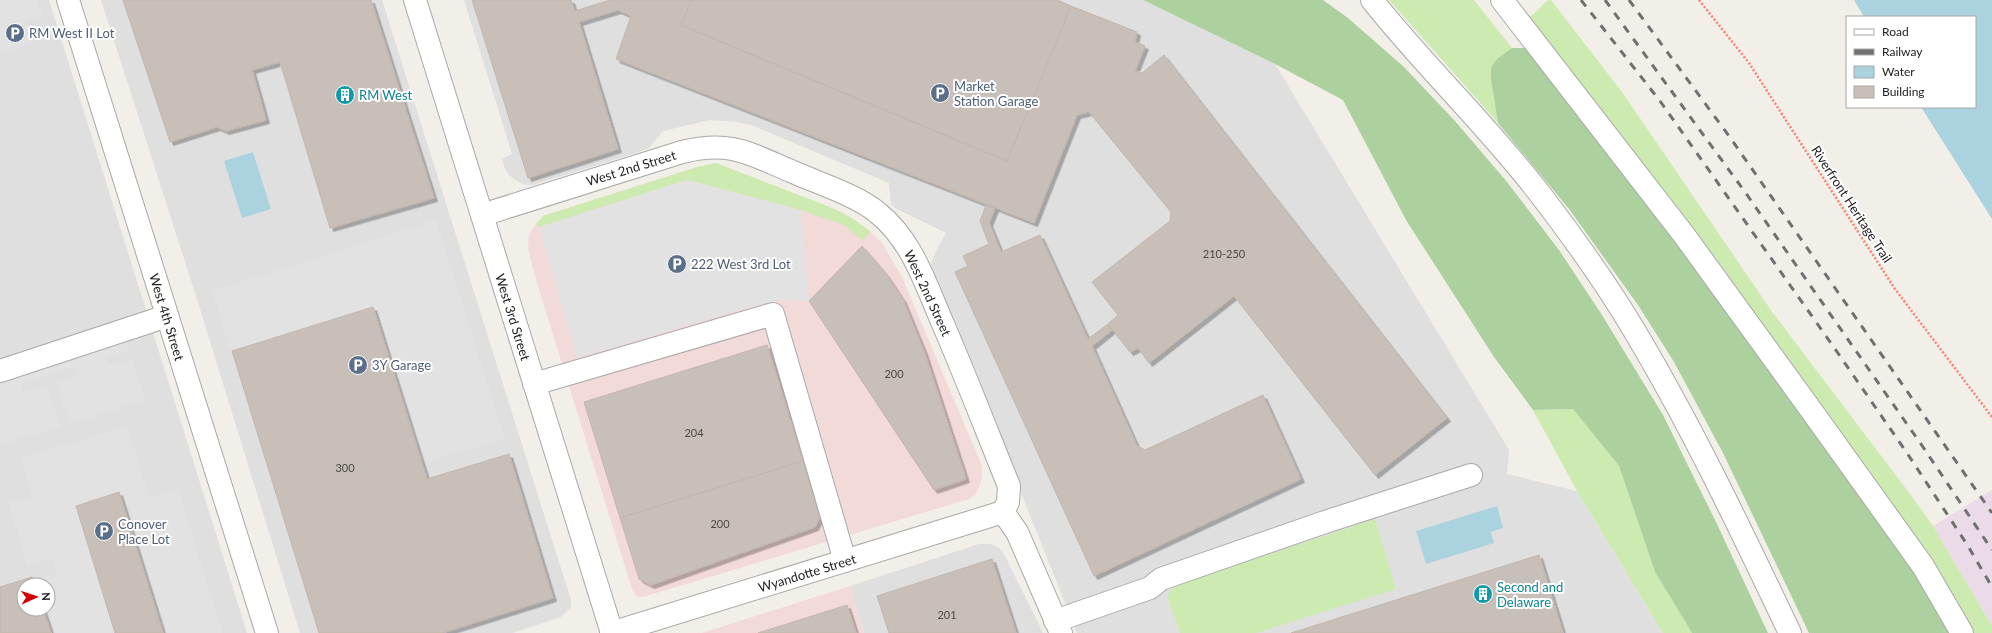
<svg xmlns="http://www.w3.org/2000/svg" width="1992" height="633" viewBox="0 0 1992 633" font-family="Lato,sans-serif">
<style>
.residential{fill:#e0dfdf;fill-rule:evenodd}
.commercial{fill:#f2dad9}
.industrial{fill:#ebdbe8}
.grass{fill:#cdebb0}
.forest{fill:#add19e}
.parking{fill:#e2e2e2}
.water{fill:#aad3df}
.building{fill:#c7bfb8;stroke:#c4b6ab;filter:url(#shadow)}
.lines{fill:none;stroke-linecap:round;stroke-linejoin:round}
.minor-casing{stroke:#a9a9a9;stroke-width:24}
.path{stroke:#fa8072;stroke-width:2.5;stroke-dasharray:2 2;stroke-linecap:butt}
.minor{stroke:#fff;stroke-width:22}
.rail{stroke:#707070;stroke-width:3;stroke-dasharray:8 8;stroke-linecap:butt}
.labels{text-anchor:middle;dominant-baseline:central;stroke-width:4;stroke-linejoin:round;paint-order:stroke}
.number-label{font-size:11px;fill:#4b4948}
.service-label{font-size:13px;fill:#4e5e75;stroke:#fff;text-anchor:start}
.culture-label{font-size:13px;fill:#0d838f;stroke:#fff;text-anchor:start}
.street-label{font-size:13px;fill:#222;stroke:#fff}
</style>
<defs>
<filter id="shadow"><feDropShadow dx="3.5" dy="3.5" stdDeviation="0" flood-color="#0004"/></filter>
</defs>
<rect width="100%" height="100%" fill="#f2efe9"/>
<g class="residential">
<path d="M0 0H49L247 633H0ZM24 585H48V609H24Z"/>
<polygon points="101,0 382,0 571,600 571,607 561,617 513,633 300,633 196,296"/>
<polygon points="464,0 1143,0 1275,64 1509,450 1507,474 1577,491 1663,633 1077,633 932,270 931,264 935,253 946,233 895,208 891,204 889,183 751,125 736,122 710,120 663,131 649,148 642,151 533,185 525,185 515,180 508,174 504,166 502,159 512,154"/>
<polygon points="979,544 991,544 999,548 1005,556 1043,633 864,633 850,586"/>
</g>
<g class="commercial">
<polygon points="715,163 842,212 871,232 882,243 902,277 982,466 982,477 979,488 975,495 969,499 643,597 638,597 635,595 632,589 537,283 531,261 528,246 529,235 536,224 543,216 697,167"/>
<polygon points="850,586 864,633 702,633"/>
</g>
<polygon class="industrial" points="1992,490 1992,626 1933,526"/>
<g class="grass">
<polygon points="1389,0 1474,0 1512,48 1498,58 1491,80 1498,123"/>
<polygon points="1548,0 1551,0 1622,92 1773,313 1910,494 1933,526 1992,626 1992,633 1971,633 1659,187 1530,17"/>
<polygon points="716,163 830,207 852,218 871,232 862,240 844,225 801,210 687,180 539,227 536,224 543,216 697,167"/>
<polygon points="1573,409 1619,466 1655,572 1692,633 1663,633 1577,491 1533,410"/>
<polygon points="1375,519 1396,589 1256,633 1180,633 1167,596 1174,586"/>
</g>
<g class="forest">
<polygon points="1143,0 1323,0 1348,18 1404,67 1455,121 1507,182 1559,250 1602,315 1663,415 1716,522 1768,633 1692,633 1655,572 1619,466 1573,409 1533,410 1494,357 1406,220 1343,100 1275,64"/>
<polygon points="1512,48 1525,48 1660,219 1899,542 1954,633 1809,633 1723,453 1674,362 1638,305 1569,209 1498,123 1491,80 1491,67 1498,58"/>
</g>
<g class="parking">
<polygon points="0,0 38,0 43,17 32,17 27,20 27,24 33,43 0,53"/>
<polygon points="687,180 801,210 809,301 780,300 742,309 577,358 539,227"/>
<polygon points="436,220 505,439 279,506 212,291"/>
<polygon points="120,319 129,349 109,356 106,357 106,360 109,364 112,364 132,359 145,400 69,425 55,383 77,374 76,368 73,367 24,383 21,385 22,389 27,391 47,385 60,427 0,445 0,357"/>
<polygon points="127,426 150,498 178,489 223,633 51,633 43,609 48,609 48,585 35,585 34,582 57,574 52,558 27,565 8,503 32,496 21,458"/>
</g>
<g class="water">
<polygon points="1854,0 1992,0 1992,219 1921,107 1975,107 1975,17 1864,17"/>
<polygon points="253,152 271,209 242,218 224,161"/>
<polygon points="1497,506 1503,528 1491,532 1494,543 1426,564 1416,531"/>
</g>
<g class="building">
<polygon points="123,0 371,0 434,198 330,228 280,62 252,70 266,120 226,131 217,127 170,142"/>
<polygon points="472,0 571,0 575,11 610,0 623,1 623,0 692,0 681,25 1007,161 1071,6 1137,32 1135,42 1145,46 1135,71 1142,73 1164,55 1447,418 1375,475 1234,296 1149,363 1138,348 1130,352 1108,324 1118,315 1092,282 1170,221 1171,212 1089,112 1077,115 1034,223 616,59 631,16 618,10 579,22 618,149 528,178"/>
<polygon points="692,0 1057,0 1071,6 1007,161 681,25"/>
<polygon points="986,205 995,208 989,223 1001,252 1040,235 1088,339 1108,324 1112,330 1092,346 1137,446 1145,450 1263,395 1301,479 1094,576 955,272 968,266 963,256 989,244 980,221"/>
<polygon points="862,246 886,274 903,300 924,351 966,479 934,490 809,301"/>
<polygon points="373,307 427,479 509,454 553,598 442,633 319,633 232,351"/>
<polygon points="767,345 803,461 620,518 584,402"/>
<polygon points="803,461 820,517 815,527 651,585 639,579 620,518"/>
<polygon points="119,492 163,633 115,633 76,506"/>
<polygon points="1539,555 1563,633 1291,633"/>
<polygon points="992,559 1016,633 889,633 877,596"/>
<polygon points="32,577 35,585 24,585 24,609 43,609 51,633 0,633 0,587"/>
<polygon points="847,605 856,633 758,633"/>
</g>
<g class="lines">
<defs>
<g id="minor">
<polyline points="68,0 267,633"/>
<polyline points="415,0 612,633"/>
<path d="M1372 0C1425 67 1488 126 1540 194 1573 237 1606 283 1634 330 1692 427 1741 530 1790 633"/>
<polyline points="1502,0 1684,235 1811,410 1923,566 1962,633"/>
<path d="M482 215 682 152C730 140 748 153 791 171 817 183 857 195 878 213 912 240 926 285 943 324 966 377 987 432 1009 486L1008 502 1003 512"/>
<polyline points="0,371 167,316"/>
<polyline points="534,384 773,314 845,561"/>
<polyline points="1003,512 1017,532 1061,633"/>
<polyline points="1055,621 1150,588 1161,579 1325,522 1471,475"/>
<polyline points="611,633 1003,512"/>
</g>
</defs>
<use href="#minor" class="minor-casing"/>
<polyline class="path" points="1699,0 1749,63 1895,289 1992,417"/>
<use href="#minor" class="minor"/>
<g class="rail">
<polyline points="1581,0 1660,101 1833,346 1907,453 1968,546 1992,587"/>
<polyline points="1605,0 1745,192 1923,447 1992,550"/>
<polyline points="1629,0 1729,136 1992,513"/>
</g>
</g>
<defs>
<symbol id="parking-disc" viewBox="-11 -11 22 22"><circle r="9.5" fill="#5c6f8a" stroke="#fff"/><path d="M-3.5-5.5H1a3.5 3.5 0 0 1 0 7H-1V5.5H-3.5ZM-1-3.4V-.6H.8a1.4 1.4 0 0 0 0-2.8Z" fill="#fff"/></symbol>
<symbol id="building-disc" viewBox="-11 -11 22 22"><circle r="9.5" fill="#0f9aa8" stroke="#fff"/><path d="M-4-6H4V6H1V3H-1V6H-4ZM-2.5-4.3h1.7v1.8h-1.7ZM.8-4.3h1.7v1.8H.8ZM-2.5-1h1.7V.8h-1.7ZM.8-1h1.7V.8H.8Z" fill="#fff"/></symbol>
</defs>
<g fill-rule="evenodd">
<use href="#parking-disc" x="4" y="22" width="22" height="22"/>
<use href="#parking-disc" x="929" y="82" width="22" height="22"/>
<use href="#building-disc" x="334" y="84" width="22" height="22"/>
<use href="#parking-disc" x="666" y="253" width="22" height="22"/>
<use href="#parking-disc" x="347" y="354" width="22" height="22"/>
<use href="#parking-disc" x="93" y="520" width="22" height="22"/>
<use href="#building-disc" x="1472" y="583" width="22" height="22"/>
</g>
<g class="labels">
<g class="number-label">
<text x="1224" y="253">210-250</text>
<text x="894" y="373">200</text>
<text x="694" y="432">204</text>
<text x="345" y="467">300</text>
<text x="720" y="523">200</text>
<text x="947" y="614">201</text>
</g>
<g class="service-label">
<text x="29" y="33">RM West II Lot</text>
<text x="954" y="86">Market<tspan x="954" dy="15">Station Garage</tspan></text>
<text x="691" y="264">222 West 3rd Lot</text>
<text x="372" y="365">3Y Garage</text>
<text x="118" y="524">Conover<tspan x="118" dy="15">Place Lot</tspan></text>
</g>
<g class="culture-label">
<text x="359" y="95">RM West</text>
<text x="1497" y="587">Second and<tspan x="1497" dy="15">Delaware</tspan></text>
</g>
<g class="street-label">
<text transform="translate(631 168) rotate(-17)">West 2nd Street</text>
<text transform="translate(1852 204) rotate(57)">Riverfront Heritage Trail</text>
<text transform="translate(928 293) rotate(65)">West 2nd Street</text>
<text transform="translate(167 317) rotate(73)">West 4th Street</text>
<text transform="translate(513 317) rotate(73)">West 3rd Street</text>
<text transform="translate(807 573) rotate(-17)">Wyandotte Street</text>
</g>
</g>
<rect x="1846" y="16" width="130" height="92" fill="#ffffff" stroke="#a7a7a7"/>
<rect x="1854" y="29" width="20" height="6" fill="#ffffff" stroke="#a7a7a7"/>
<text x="1882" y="36" font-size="12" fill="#222222">Road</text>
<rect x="1854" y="49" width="20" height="6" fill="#707070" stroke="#a7a7a7"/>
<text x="1882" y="56" font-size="12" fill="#222222">Railway</text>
<rect x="1854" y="66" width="20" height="12" fill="#aad3df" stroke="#a7a7a7"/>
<text x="1882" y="76" font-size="12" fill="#222222">Water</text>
<rect x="1854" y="86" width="20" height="12" fill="#c7bfb8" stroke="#a7a7a7"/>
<text x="1882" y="96" font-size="12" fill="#222222">Building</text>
<g transform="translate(36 597) rotate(87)"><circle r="19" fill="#ffffff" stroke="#a7a7a7"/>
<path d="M0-3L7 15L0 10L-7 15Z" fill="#d40000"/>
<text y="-6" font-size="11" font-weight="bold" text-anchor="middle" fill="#222222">N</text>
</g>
</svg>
